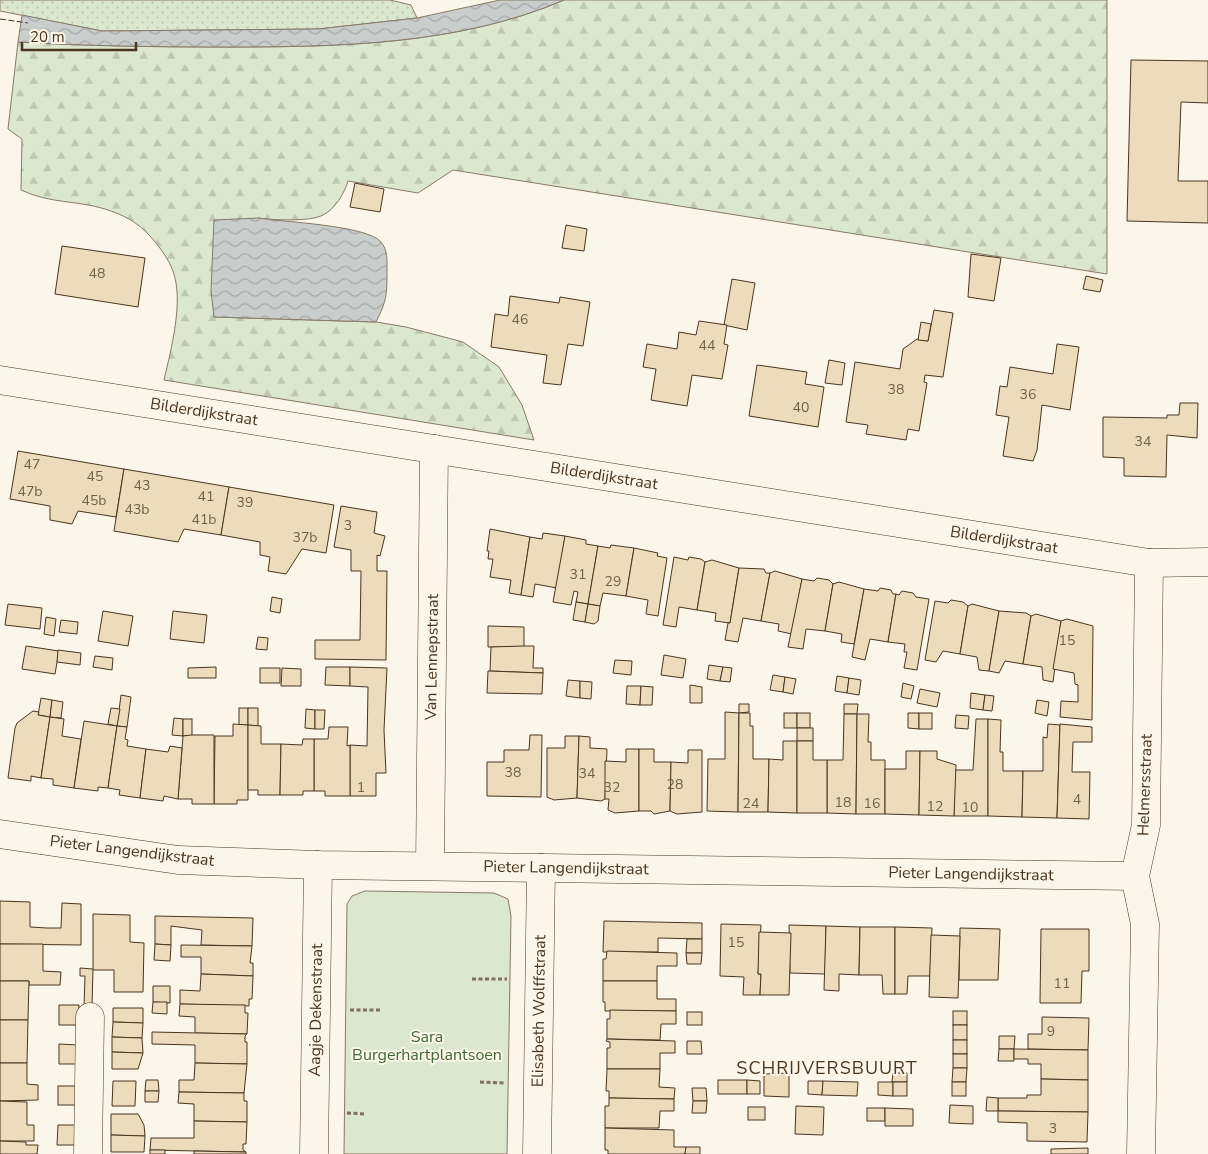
<svg xmlns="http://www.w3.org/2000/svg" width="1208" height="1154" viewBox="0 0 1208 1154" font-family="'Nunito Sans',sans-serif">
<style>
.grass{fill:url(#grass-dots);stroke:#887966}
.forest{fill:url(#forest-firs);stroke:#887966}
.park{fill:#dce7d0;stroke:#887966}
.water{fill:url(#water-waves);stroke:#887966}
.building{fill:#ecdcbc;stroke:#4a3520}
.lines{fill:none;stroke-linecap:round;stroke-linejoin:round}
.minor-casing{stroke:#4a3520;stroke-width:29}
.path{stroke:#7f6f5c;stroke-width:3;stroke-dasharray:4 2.5;stroke-linecap:butt}
.minor{stroke:#fbf6e9;stroke-width:28}
.fence{stroke:#4a3520;stroke-width:1;stroke-dasharray:6 2.5;stroke-linecap:butt}
.labels{text-anchor:middle;dominant-baseline:central;stroke-width:4;stroke-linejoin:round;paint-order:stroke}
.number-label{font-size:14px;fill:#725f47}
.street-label{font-size:16px;fill:#4a3520;stroke:#fbf6e9}
.park-label{font-size:16px;fill:#436837;stroke:#fbf6e9}
.neighbourhood-label{font-size:18px;letter-spacing:1px;fill:#4a3520;stroke:#fbf6e9}
</style>
<defs>
<pattern id="grass-dots" width="8" height="8" patternUnits="userSpaceOnUse" patternTransform="scale(1.25)"><rect width="8" height="8" fill="#dce7d0"/><path d="M2 2h.1M6 6h.1" fill="none" stroke="#bec7b2" stroke-width="1.8" stroke-linecap="round"/></pattern>
<pattern id="forest-firs" width="22" height="20" patternUnits="userSpaceOnUse" patternTransform="scale(1.25)"><rect width="22" height="20" fill="#dce7d0"/><path d="M5 1l3.5 6h-7zM16 11l3.5 6h-7z" fill="#bec7b2"/></pattern>
<pattern id="water-waves" width="16" height="10" patternUnits="userSpaceOnUse" patternTransform="scale(1.25)"><rect width="16" height="10" fill="#c9cecd"/><path d="M0 5q4-4 8 0t8 0" fill="none" stroke="#a5a8a6"/></pattern>
</defs>
<rect width="100%" height="100%" fill="#fbf6e9"/>
<polygon class="grass" points="0,0 390,0 411,5 417,18 318,29 102,31 0,11"/>
<path class="forest" d="M564 0H1107V274L453 170 418 193 348 181C344 194 335 209 323 215 310 222 272 220 258 218L214 317 376 322 406 327 463 342 499 367 522 405 534 440 164 380C171 350 184 301 173 271 168 258 159 246 150 236 137 222 124 215 105 209 76 200 51 204 21 190L22 139 8 129 18 42C87 46 156 47 226 47 339 47 459 45 564 0Z"/>
<polygon class="park" points="365,891 494,893 508,899 511,916 507,1154 344,1154 347,904 352,896"/>
<g class="water">
<path d="M500 0H564C459 45 338 47 226 47 156 47 87 46 18 42L22 15 102 31 318 29 417 18Z"/>
<path d="M258 218C281 222 367 225 381 242 388 250 387 261 387 271 387 295 387 300 376 322L214 317 211 291 214 220Z"/>
</g>
<g class="building">
<polygon points="1131,60 1208,61 1208,103 1181,102 1178,181 1208,181 1208,223 1127,221"/>
<polygon points="355,183 384,189 380,212 350,207"/>
<polygon points="566,225 587,229 584,251 562,248"/>
<polygon points="62,246 145,258 138,307 55,294"/>
<polygon points="971,254 1001,258 994,301 968,297"/>
<polygon points="1086,276 1103,280 1100,292 1083,289"/>
<polygon points="732,279 755,283 747,330 724,325"/>
<polygon points="510,296 559,303 560,297 590,302 583,346 568,344 561,385 543,383 547,355 491,347 495,314 508,316"/>
<polygon points="934,310 953,313 943,377 925,375 924,382 927,383 919,431 908,429 906,440 866,434 868,425 846,422 855,362 900,369 903,349 917,339 928,341"/>
<polygon points="699,321 727,325 724,344 728,345 722,379 692,375 687,406 651,400 656,369 643,367 647,344 677,349 679,332 696,335"/>
<polygon points="921,322 931,324 928,341 918,340"/>
<polygon points="1057,344 1079,347 1070,410 1042,405 1037,450 1033,461 1003,456 1009,417 996,415 1000,386 1007,387 1010,367 1053,374"/>
<polygon points="829,360 845,363 842,385 825,383"/>
<polygon points="757,365 807,372 805,384 824,387 818,427 749,416"/>
<polygon points="1180,403 1198,403 1197,438 1167,435 1166,477 1124,476 1124,458 1103,457 1103,417 1167,418 1167,415 1179,415"/>
<polygon points="18,451 124,469 116,517 78,511 72,524 50,520 50,506 10,499"/>
<polygon points="124,469 229,487 221,535 184,529 178,542 114,531"/>
<polygon points="229,487 334,505 326,553 302,549 286,574 268,571 270,557 260,555 260,542 221,535"/>
<polygon points="341,506 377,512 374,533 385,536 380,556 377,555 377,571 387,571 386,660 315,659 315,640 360,640 361,571 351,571 351,550 334,547"/>
<polygon points="490,529 530,537 521,595 509,593 511,580 490,577 493,559 488,559 489,551 487,551"/>
<polygon points="543,533 565,536 557,588 535,584 533,597 521,595 530,537 542,539"/>
<polygon points="565,536 586,540 586,544 598,546 588,604 576,602 578,592 574,591 571,605 553,602"/>
<polygon points="611,545 634,548 626,596 603,593 600,606 588,604 598,546 610,548"/>
<polygon points="634,548 658,553 657,556 667,558 658,616 646,614 648,600 626,596"/>
<polygon points="674,557 688,560 689,557 701,559 705,562 697,610 679,607 676,627 663,625"/>
<polygon points="712,560 739,568 730,623 715,621 716,613 697,610 705,562"/>
<polygon points="739,568 764,569 766,573 770,573 761,621 743,618 738,642 725,640 728,623 730,623"/>
<polygon points="775,571 802,579 792,634 778,631 779,624 761,621 770,573"/>
<polygon points="817,578 829,580 833,584 825,631 806,629 803,649 788,647 802,579 814,581"/>
<polygon points="839,582 864,589 854,644 841,642 842,634 825,631 833,584"/>
<polygon points="880,588 891,590 893,594 896,594 888,642 870,639 865,660 852,657 864,589 878,591"/>
<polygon points="902,591 913,593 916,597 929,599 917,670 904,668 907,652 904,652 905,644 888,642 896,594 899,595"/>
<polygon points="272,597 282,599 280,613 270,611"/>
<polygon points="951,600 963,602 968,606 960,654 943,651 936,662 925,660 935,601 948,603"/>
<polygon points="576,602 588,604 585,622 573,620"/>
<polygon points="8,604 42,608 40,629 5,625"/>
<polygon points="588,604 600,606 598,621 594,624 585,622"/>
<polygon points="972,604 999,611 989,671 979,670 977,657 960,654 968,606"/>
<polygon points="103,611 133,616 128,646 98,641"/>
<polygon points="173,611 207,615 204,643 170,639"/>
<polygon points="999,611 1026,613 1031,616 1023,664 1005,661 999,673 989,671"/>
<polygon points="1036,614 1061,621 1053,682 1043,680 1042,667 1023,664 1031,616"/>
<polygon points="46,617 56,619 54,636 44,634"/>
<polygon points="1067,619 1093,626 1092,720 1060,717 1061,701 1078,702 1078,685 1075,684 1074,673 1053,669 1061,621"/>
<polygon points="61,620 78,622 77,634 59,632"/>
<polygon points="488,626 524,627 524,647 488,647"/>
<polygon points="258,637 268,638 267,650 256,649"/>
<polygon points="26,646 59,651 55,674 22,669"/>
<polygon points="523,646 534,646 533,668 543,668 543,673 490,671 491,647"/>
<polygon points="58,650 81,653 80,665 57,662"/>
<polygon points="664,655 686,659 683,678 661,675"/>
<polygon points="95,656 113,658 112,670 93,667"/>
<polygon points="615,660 632,661 631,675 613,673"/>
<polygon points="709,665 723,667 720,681 707,679"/>
<polygon points="216,667 216,678 188,678 188,668"/>
<polygon points="326,667 350,667 350,686 325,685"/>
<polygon points="350,667 387,668 384,730 386,773 376,773 376,796 350,796 350,745 367,746 368,687 350,686"/>
<polygon points="723,667 732,668 730,682 720,681"/>
<rect x="260" y="668" width="20" height="15"/>
<polygon points="282,668 301,669 301,686 281,686"/>
<polygon points="488,671 543,673 542,694 487,693"/>
<polygon points="773,675 785,677 783,692 770,690"/>
<polygon points="837,676 849,678 847,693 835,691"/>
<polygon points="785,677 796,679 793,694 783,692"/>
<polygon points="849,678 861,680 859,695 847,693"/>
<polygon points="568,680 580,681 580,698 566,696"/>
<polygon points="580,681 592,682 591,699 580,698"/>
<polygon points="903,683 914,686 911,699 901,697"/>
<polygon points="690,685 702,687 702,703 690,703"/>
<polygon points="627,686 641,686 640,705 626,704"/>
<polygon points="641,686 653,687 652,705 640,705"/>
<polygon points="920,689 940,693 937,707 917,703"/>
<polygon points="971,693 985,695 983,710 970,708"/>
<polygon points="121,695 131,697 127,727 117,726"/>
<polygon points="985,695 994,696 992,711 983,710"/>
<polygon points="41,698 52,700 50,717 38,715"/>
<polygon points="52,700 63,702 61,718 50,717"/>
<polygon points="1037,700 1049,702 1047,716 1035,713"/>
<polygon points="739,704 749,704 749,712 739,713"/>
<polygon points="844,704 858,704 857,714 844,714"/>
<polygon points="111,708 120,709 117,726 108,724"/>
<rect x="239" y="708" width="9" height="17"/>
<polygon points="248,708 258,708 258,726 248,725"/>
<polygon points="306,709 315,710 315,729 305,728"/>
<polygon points="315,710 325,710 324,729 315,729"/>
<polygon points="33,711 39,712 38,715 50,717 41,778 31,776 31,781 8,778 15,728 17,723"/>
<polygon points="725,712 739,713 738,812 707,811 708,759 725,759"/>
<polygon points="739,713 750,713 750,726 753,726 753,759 769,759 768,812 738,812"/>
<rect x="784" y="713" width="13" height="15"/>
<rect x="797" y="713" width="13" height="15"/>
<polygon points="908,713 919,713 919,729 908,728"/>
<rect x="919" y="713" width="13" height="16"/>
<polygon points="844,714 857,714 856,814 827,813 827,760 843,760"/>
<polygon points="857,714 869,714 868,742 871,742 871,760 885,760 885,814 856,814"/>
<polygon points="956,715 969,716 968,729 955,728"/>
<polygon points="50,717 64,719 62,736 81,739 74,788 53,785 53,779 41,778"/>
<polygon points="174,718 183,719 183,736 172,735"/>
<rect x="183" y="719" width="9" height="17"/>
<polygon points="976,719 988,719 988,816 954,816 954,770 973,770"/>
<polygon points="988,719 1001,720 1000,752 1003,752 1003,771 1023,771 1022,817 988,816"/>
<polygon points="84,721 117,726 108,788 98,787 98,791 74,788"/>
<polygon points="233,724 248,725 248,800 237,800 237,804 214,804 215,736 233,736"/>
<polygon points="1048,724 1060,725 1057,818 1022,817 1023,771 1043,771 1043,737 1047,738"/>
<polygon points="1060,724 1092,727 1092,742 1073,742 1072,772 1090,772 1089,819 1057,818"/>
<polygon points="248,725 261,726 261,744 281,744 280,795 258,795 258,790 248,790"/>
<polygon points="117,726 127,727 125,739 128,740 127,746 146,749 140,798 119,795 120,790 108,788"/>
<polygon points="329,727 348,727 347,746 350,745 350,796 325,796 325,791 314,791 314,739 328,739"/>
<rect x="797" y="728" width="16" height="13"/>
<polygon points="191,735 214,735 214,804 192,804 192,799 178,799 183,736"/>
<polygon points="530,735 542,735 541,797 487,796 487,762 504,762 504,750 529,750"/>
<polygon points="565,736 579,736 577,798 554,800 547,797 547,748 565,748"/>
<polygon points="579,736 590,737 590,748 607,749 605,799 601,801 577,798"/>
<polygon points="303,739 314,739 314,791 303,791 303,795 280,795 281,744 302,745"/>
<polygon points="783,741 797,741 797,813 768,812 769,759 783,760"/>
<polygon points="797,741 813,741 813,760 827,760 827,813 797,813"/>
<polygon points="170,746 182,748 178,799 164,796 163,801 140,798 146,749 168,752"/>
<polygon points="626,749 639,749 639,811 615,813 608,810 609,799 605,799 605,761 626,762"/>
<polygon points="639,749 654,749 654,762 671,762 670,811 654,814 651,811 639,811"/>
<polygon points="688,750 702,750 702,812 677,814 670,811 671,762 688,763"/>
<polygon points="906,751 920,751 919,815 885,814 885,769 906,769"/>
<polygon points="920,751 937,751 937,759 956,765 954,816 919,815"/>
<polygon points="0,901 30,902 30,927 47,928 61,928 62,903 81,904 81,945 0,944"/>
<polygon points="93,914 130,915 130,942 144,943 143,992 114,992 114,970 93,970"/>
<polygon points="155,916 253,918 252,946 201,945 202,930 171,926 171,945 155,944"/>
<polygon points="604,921 702,923 702,939 658,938 658,952 603,952"/>
<polygon points="721,924 761,925 758,974 761,974 760,995 743,995 744,977 720,976"/>
<polygon points="789,925 826,926 825,974 790,973"/>
<polygon points="826,926 860,927 859,975 839,974 839,991 824,990"/>
<polygon points="860,927 895,927 895,994 883,994 882,975 859,975"/>
<polygon points="895,927 932,928 930,976 908,976 907,994 895,994"/>
<polygon points="960,928 1000,929 998,980 959,980"/>
<polygon points="1041,929 1089,929 1089,971 1082,971 1081,1003 1040,1003"/>
<polygon points="759,932 791,933 789,995 760,995 761,974 758,974"/>
<polygon points="931,935 960,936 958,998 929,997"/>
<polygon points="687,939 702,939 702,953 686,953"/>
<polygon points="0,944 43,944 43,971 61,972 60,985 29,985 29,981 0,981"/>
<polygon points="155,944 171,945 170,961 154,960"/>
<polygon points="181,945 252,946 250,963 253,963 253,976 201,974 201,957 181,957"/>
<polygon points="607,951 677,953 677,966 657,966 657,981 603,981 603,959 606,959"/>
<polygon points="686,953 702,953 701,964 687,964"/>
<polygon points="80,968 93,969 92,1006 84,1006 85,976 80,976"/>
<polygon points="201,974 253,976 252,999 249,999 249,1006 180,1004 180,990 200,991"/>
<polygon points="0,981 29,981 28,1020 0,1020"/>
<polygon points="603,981 657,981 657,999 676,999 676,1011 605,1011 605,1002 603,1002"/>
<polygon points="153,986 170,986 170,1003 153,1002"/>
<polygon points="153,1002 167,1002 167,1014 152,1013"/>
<polygon points="180,1004 245,1005 245,1013 248,1013 247,1034 195,1033 195,1017 179,1016"/>
<polygon points="59,1005 79,1005 78,1025 59,1025"/>
<polygon points="113,1008 143,1008 143,1023 113,1022"/>
<polygon points="610,1010 676,1011 676,1024 661,1024 660,1040 607,1039 607,1019 610,1019"/>
<rect x="953" y="1011" width="14" height="14"/>
<rect x="687" y="1012" width="15" height="13"/>
<polygon points="1042,1017 1089,1018 1088,1050 1028,1049 1028,1034 1042,1034"/>
<polygon points="0,1020 28,1020 27,1063 0,1063"/>
<polygon points="113,1022 143,1023 142,1038 112,1037"/>
<rect x="953" y="1025" width="14" height="15"/>
<polygon points="152,1032 247,1034 245,1036 245,1042 247,1042 247,1064 195,1063 195,1045 152,1044"/>
<polygon points="999,1036 1015,1036 1014,1049 999,1049"/>
<polygon points="112,1037 142,1038 143,1053 112,1052"/>
<polygon points="607,1039 675,1041 675,1053 660,1053 660,1069 607,1069 607,1048 610,1048 610,1042 606,1041"/>
<rect x="953" y="1040" width="14" height="14"/>
<polygon points="687,1041 701,1041 702,1054 687,1054"/>
<polygon points="59,1044 78,1045 77,1064 59,1064"/>
<polygon points="999,1049 1014,1049 1014,1061 998,1061"/>
<polygon points="1014,1049 1088,1050 1088,1080 1041,1079 1041,1064 1028,1064 1028,1059 1014,1059"/>
<polygon points="112,1052 143,1053 138,1069 112,1069"/>
<rect x="953" y="1054" width="14" height="14"/>
<polygon points="0,1063 27,1063 27,1084 38,1085 38,1100 0,1101"/>
<polygon points="195,1063 247,1064 244,1093 179,1092 179,1080 194,1080"/>
<polygon points="953,1068 967,1068 966,1082 952,1082"/>
<polygon points="607,1069 660,1069 659,1087 675,1088 674,1099 609,1098 609,1091 606,1091"/>
<polygon points="789,1073 789,1097 764,1096 764,1074"/>
<polygon points="893,1073 907,1073 907,1082 892,1082"/>
<polygon points="1041,1079 1088,1080 1088,1112 998,1111 998,1098 1027,1098 1027,1095 1041,1095"/>
<polygon points="146,1080 158,1080 159,1091 145,1091"/>
<rect x="718" y="1080" width="29" height="14"/>
<polygon points="747,1080 760,1081 760,1094 747,1094"/>
<polygon points="113,1081 136,1081 135,1106 112,1106"/>
<polygon points="808,1081 823,1081 822,1095 808,1094"/>
<polygon points="823,1081 858,1082 857,1096 822,1095"/>
<polygon points="878,1082 893,1082 893,1096 878,1095"/>
<rect x="893" y="1082" width="14" height="14"/>
<rect x="952" y="1082" width="14" height="14"/>
<rect x="58" y="1086" width="19" height="19"/>
<polygon points="692,1088 706,1088 707,1101 693,1101"/>
<polygon points="145,1091 159,1091 158,1102 145,1102"/>
<polygon points="179,1092 244,1093 244,1101 247,1101 247,1122 194,1121 194,1104 178,1103"/>
<polygon points="987,1097 998,1098 998,1111 986,1111"/>
<polygon points="609,1098 674,1099 674,1111 660,1111 659,1128 605,1128 605,1106 609,1106"/>
<polygon points="0,1101 27,1102 27,1125 34,1125 34,1141 0,1141"/>
<polygon points="693,1101 707,1101 706,1113 692,1113"/>
<polygon points="950,1105 973,1106 973,1124 949,1123"/>
<polygon points="796,1106 824,1107 823,1135 795,1134"/>
<rect x="748" y="1107" width="17" height="13"/>
<rect x="867" y="1108" width="18" height="13"/>
<polygon points="885,1108 913,1109 913,1126 885,1126"/>
<polygon points="998,1111 1088,1112 1087,1142 1027,1141 1027,1123 998,1122"/>
<polygon points="111,1114 138,1114 144,1125 145,1136 111,1135"/>
<polygon points="194,1121 247,1122 246,1144 243,1144 243,1150 246,1152 150,1150 151,1138 194,1138"/>
<polygon points="58,1125 76,1125 76,1145 57,1145"/>
<polygon points="605,1128 674,1130 674,1147 686,1147 685,1154 608,1154 608,1150 605,1150"/>
<polygon points="111,1135 145,1136 144,1152 111,1152"/>
<polygon points="0,1141 26,1142 26,1145 38,1145 37,1154 0,1154"/>
<polygon points="686,1147 700,1147 700,1154 685,1154"/>
<polygon points="1088,1148 1088,1154 1051,1154 1051,1149"/>
<rect x="150" y="1150" width="15" height="4"/>
<polygon points="194,1151 246,1152 246,1154 194,1154"/>
</g>
<g class="lines">
<defs>
<g id="minor">
<polyline points="0,380 1149,563 1208,562"/>
<polyline points="0,834 178,860 318,865 1135,876"/>
<polyline points="430,866 434,449"/>
<polyline points="88,1154 90,1017"/>
<polyline points="314,1154 318,865"/>
<polyline points="537,1154 541,868"/>
<polyline points="1141,1154 1145,924 1135,876 1146,825 1149,563"/>
</g>
</defs>
<use href="#minor" class="minor-casing"/>
<g class="path">
<polyline points="472,979 507,979"/>
<polyline points="350,1010 380,1010"/>
<polyline points="480,1082 504,1083"/>
<polyline points="347,1113 366,1114"/>
</g>
<use href="#minor" class="minor"/>
<polyline class="fence" points="0,19 28,23"/>
</g>
<g class="labels">
<g class="number-label">
<text x="97" y="273">48</text>
<text x="520" y="319">46</text>
<text x="707" y="345">44</text>
<text x="896" y="389">38</text>
<text x="1028" y="394">36</text>
<text x="801" y="407">40</text>
<text x="1143" y="441">34</text>
<text x="32" y="464">47</text>
<text x="95" y="476">45</text>
<text x="142" y="485">43</text>
<text x="30" y="491">47b</text>
<text x="206" y="496">41</text>
<text x="94" y="500">45b</text>
<text x="245" y="502">39</text>
<text x="137" y="509">43b</text>
<text x="204" y="519">41b</text>
<text x="348" y="525">3</text>
<text x="305" y="537">37b</text>
<text x="578" y="574">31</text>
<text x="613" y="581">29</text>
<text x="1067" y="640">15</text>
<text x="513" y="772">38</text>
<text x="587" y="773">34</text>
<text x="675" y="784">28</text>
<text x="361" y="787">1</text>
<text x="612" y="787">32</text>
<text x="1077" y="799">4</text>
<text x="843" y="802">18</text>
<text x="751" y="803">24</text>
<text x="872" y="803">16</text>
<text x="935" y="806">12</text>
<text x="970" y="807">10</text>
<text x="736" y="942">15</text>
<text x="1062" y="983">11</text>
<text x="1051" y="1031">9</text>
<text x="1053" y="1128">3</text>
</g>
<g class="street-label">
<text transform="translate(204 412) rotate(9)">Bilderdijkstraat</text>
<text transform="translate(604 476) rotate(9)">Bilderdijkstraat</text>
<text transform="translate(1004 540) rotate(9)">Bilderdijkstraat</text>
<text transform="translate(432 657) rotate(-89)">Van Lennepstraat</text>
<text transform="translate(1145 785) rotate(-88)">Helmersstraat</text>
<text transform="translate(132 851) rotate(7)">Pieter Langendijkstraat</text>
<text transform="translate(566 868) rotate(1)">Pieter Langendijkstraat</text>
<text transform="translate(971 874) rotate(1)">Pieter Langendijkstraat</text>
<text transform="translate(316 1010) rotate(-89)">Aagje Dekenstraat</text>
<text transform="translate(539 1011) rotate(-89)">Elisabeth Wolffstraat</text>
</g>
<g class="park-label">
<text x="427" y="1037">Sara<tspan x="427" dy="18">Burgerhartplantsoen</tspan></text>
</g>
<g class="neighbourhood-label">
<text x="827" y="1068">SCHRIJVERSBUURT</text>
</g>
</g>
<path d="M22 42v8h114v-8" fill="none" stroke="#4a3520" stroke-width="2.5"/>
<text x="30" y="42" font-size="15" fill="#4a3520" stroke="#fbf6e9" stroke-width="4" paint-order="stroke">20 m</text>
</svg>
